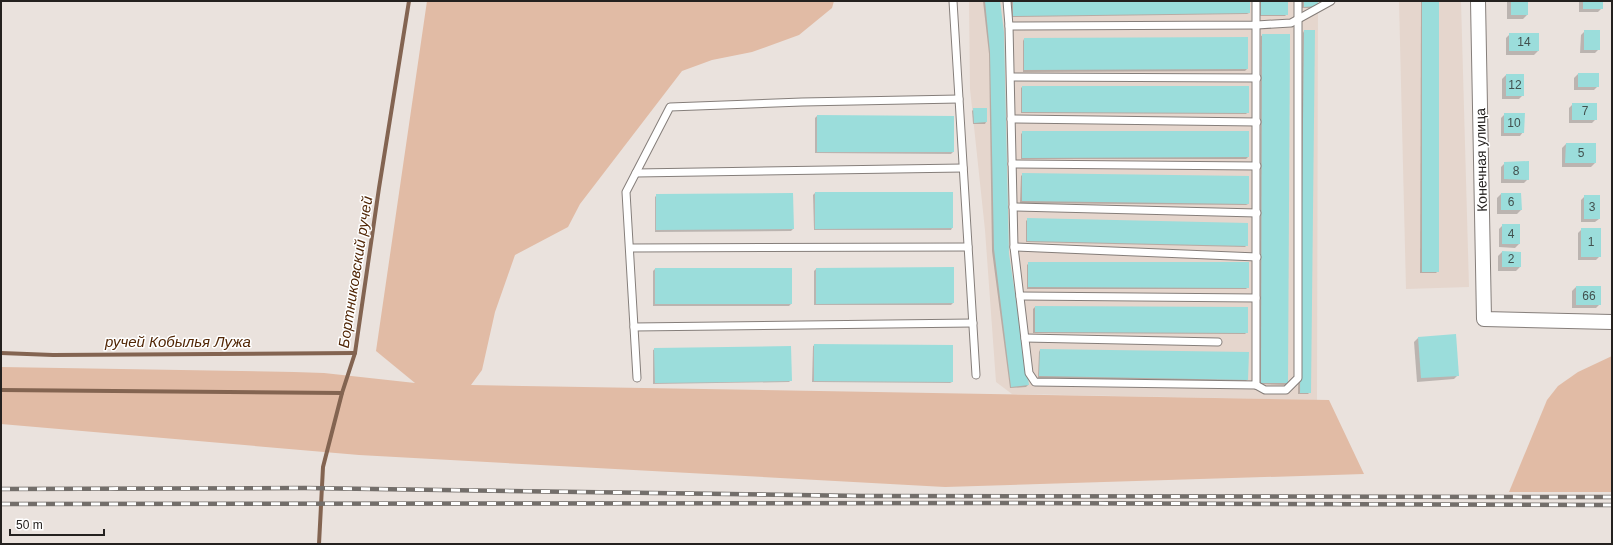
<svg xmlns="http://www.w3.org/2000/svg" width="1613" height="545" viewBox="0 0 1613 545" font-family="Helvetica,sans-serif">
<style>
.built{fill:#e5d6cd}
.green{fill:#e1bba5}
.shadow{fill:#0003}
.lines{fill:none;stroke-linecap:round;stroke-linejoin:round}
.stream{stroke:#836451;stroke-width:4}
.building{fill:#9bdddb}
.lane-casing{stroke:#857e7a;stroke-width:9}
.street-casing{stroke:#857e7a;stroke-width:16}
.lane{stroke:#fff;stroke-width:7}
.street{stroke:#fff;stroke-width:14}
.rail-casing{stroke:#736e6a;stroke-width:4.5}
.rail{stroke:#fff;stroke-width:3;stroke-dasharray:9;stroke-linecap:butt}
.labels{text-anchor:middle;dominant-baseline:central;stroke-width:3;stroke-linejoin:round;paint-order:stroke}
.number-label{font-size:12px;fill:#42504e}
.street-label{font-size:14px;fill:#24211f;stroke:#fff}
.water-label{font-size:15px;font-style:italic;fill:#512605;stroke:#fff}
</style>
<rect width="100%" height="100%" fill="#eae2dd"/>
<g class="built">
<polygon points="969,1 1318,1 1317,400 1012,394 996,382 985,230 970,89"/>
<polygon points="1399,1 1461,1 1469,287 1406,289"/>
</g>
<g class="green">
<polygon points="427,1 834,1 832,8 799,35 752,52 712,60 682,71 580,204 568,227 515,255 495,312 482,370 471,385 1329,400 1364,474 945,487 359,455 1,424 1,367 294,372 324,373 415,383 376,351"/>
<polygon points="1612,356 1612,492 1509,492 1547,400 1558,386 1578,372"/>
</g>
<g class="shadow">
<polygon points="983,1 999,1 1008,254 1028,385 1026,387 1010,388 992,251 989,54"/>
<polygon points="1011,1 1249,1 1249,13 1247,14 1012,17"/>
<polygon points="1259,1 1287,1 1287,14 1285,16 1259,16"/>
<polygon points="1302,1 1317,1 1315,8 1302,8"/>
<polygon points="1421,1 1438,1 1438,271 1436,273 1420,273"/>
<polygon points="1507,1 1527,1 1527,15 1523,19 1507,19"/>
<polygon points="1579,1 1602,1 1602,8 1598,12 1579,12"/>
<polygon points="1304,31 1310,392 1308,394 1298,394 1303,33"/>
<polygon points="1585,31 1599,49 1595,53 1580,53 1581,35"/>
<polygon points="1510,34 1538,51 1534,55 1506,55 1506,38"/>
<polygon points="1263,35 1287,383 1286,385 1260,384 1261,36"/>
<polygon points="1247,38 1247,69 1245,71 1023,72 1023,41 1024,39"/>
<polygon points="1578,74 1598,86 1594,90 1574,90 1574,78"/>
<polygon points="1506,75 1523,95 1519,99 1502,99 1502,79"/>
<polygon points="1022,87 1248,112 1246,114 1021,113 1021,88"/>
<polygon points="1573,104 1596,119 1592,123 1569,123 1569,108"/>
<polygon points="974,109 986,122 985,124 973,124 972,111"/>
<polygon points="1505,114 1523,132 1520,136 1501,136 1501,118"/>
<polygon points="817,116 953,152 951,154 815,153 815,118"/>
<polygon points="1023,132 1248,157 1246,159 1021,159 1021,134"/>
<polygon points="1566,144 1595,163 1591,167 1562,167 1562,148"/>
<polygon points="1505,163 1528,179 1524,183 1501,183 1501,167"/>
<polygon points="1023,174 1248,204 1246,205 1020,203 1021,176"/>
<polygon points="815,193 952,193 952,228 951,230 814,230 813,195"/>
<polygon points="792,194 793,229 791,231 655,232 655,197 657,195"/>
<polygon points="1501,194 1521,210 1517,214 1497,214 1497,198"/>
<polygon points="1585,196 1599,219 1595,222 1581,222 1581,200"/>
<polygon points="1028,219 1247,245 1245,247 1026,242 1026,221"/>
<polygon points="1503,225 1519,244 1515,248 1499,247 1499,229"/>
<polygon points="1582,229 1600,256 1596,260 1578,260 1578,233"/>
<polygon points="1502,252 1520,253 1520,267 1516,271 1498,271 1498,256"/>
<polygon points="1029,263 1248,287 1246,289 1027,289 1027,265"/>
<polygon points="655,269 791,304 789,306 653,306 653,271"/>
<polygon points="816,269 953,303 951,305 814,305 814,271"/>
<polygon points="1576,287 1600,304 1596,308 1572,308 1572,291"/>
<polygon points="1035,307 1247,332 1245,334 1033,333 1033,309"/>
<polygon points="1418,338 1458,375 1454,379 1417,382 1414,342"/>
<polygon points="815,345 952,382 950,383 812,382 813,346"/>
<polygon points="655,349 791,380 789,382 653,384 653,350"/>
<polygon points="1040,350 1248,379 1246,381 1038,378 1039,352"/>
</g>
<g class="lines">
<g class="stream">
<polyline points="1,353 53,355 355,353"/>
<polyline points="1,390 342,393"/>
<polyline points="319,544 323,467 342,393 355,353 379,188 409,1"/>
</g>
</g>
<g class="building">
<polygon points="985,1 1000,1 1004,32 1009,254 1029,385 1011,387 994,249 990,52"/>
<polygon points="1013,1 1250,1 1250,13 1013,16"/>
<rect x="1261" y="1" width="27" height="14"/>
<polygon points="1304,1 1318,1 1318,6 1304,7"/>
<rect x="1422" y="1" width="17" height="271"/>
<rect x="1511" y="1" width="17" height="14"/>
<rect x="1583" y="1" width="20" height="8"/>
<polygon points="1304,30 1315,30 1311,393 1300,393"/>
<rect x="1584" y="30" width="16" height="20"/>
<rect x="1509" y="33" width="30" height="18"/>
<polygon points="1262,34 1290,34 1288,383 1261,383"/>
<polygon points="1248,37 1248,69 1024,70 1024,38"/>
<rect x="1578" y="73" width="21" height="14"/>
<rect x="1506" y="74" width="18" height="22"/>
<polygon points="1022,86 1249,86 1249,113 1022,112"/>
<rect x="1572" y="103" width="25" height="17"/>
<polygon points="973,108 987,108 987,122 974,123"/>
<polygon points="1504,113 1525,113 1524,133 1504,133"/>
<polygon points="817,115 954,116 954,152 817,152"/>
<polygon points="1022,131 1249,131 1249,157 1022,158"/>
<polygon points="1566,143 1596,143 1596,163 1565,163"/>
<polygon points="1529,161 1529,180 1504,179 1504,162"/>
<polygon points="1022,173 1249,176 1249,204 1022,201"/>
<polygon points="815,192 953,192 953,228 815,229"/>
<polygon points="793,193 794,229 656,230 656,194"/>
<polygon points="1501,193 1521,193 1522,210 1501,210"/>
<rect x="1584" y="195" width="16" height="24"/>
<polygon points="1027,218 1248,223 1248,246 1027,241"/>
<rect x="1502" y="224" width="18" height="20"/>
<rect x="1581" y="228" width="20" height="29"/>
<polygon points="1502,251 1521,252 1521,267 1502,267"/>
<polygon points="1028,262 1249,262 1249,288 1028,287"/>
<polygon points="954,267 954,303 816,304 816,268"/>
<rect x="655" y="268" width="137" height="36"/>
<rect x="1576" y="286" width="25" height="19"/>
<polygon points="1035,306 1248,307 1248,333 1035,332"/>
<polygon points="1456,334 1459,376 1421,378 1418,337"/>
<polygon points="814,344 953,345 953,382 814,381"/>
<polygon points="791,346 792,381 655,383 654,348"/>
<polygon points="1040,349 1249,352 1248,380 1039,376"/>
</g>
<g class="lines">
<defs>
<g id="lane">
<polyline points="953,1 976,375"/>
<polyline points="1007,1 1009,26 1014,247 1029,373 1035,382 1256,385 1256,1"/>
<polyline points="1009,26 1257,25 1291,23 1331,1"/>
<polyline points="1011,77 1257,78"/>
<polyline points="1011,119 1257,122"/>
<polyline points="1012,164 1257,166"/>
<polyline points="636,173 963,168"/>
<polyline points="1013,207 1257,213"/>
<polyline points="1014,247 1257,257"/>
<polyline points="630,248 968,247"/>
<polyline points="1020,296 1256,298"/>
<polyline points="634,327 973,323"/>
<polyline points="1025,338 1218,342"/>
<polyline points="637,378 626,192 670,107 802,102 959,99"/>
<polyline points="1256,385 1265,390 1286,390 1298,378 1298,1"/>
</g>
<polyline id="street" points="1478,1 1484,319 1612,322"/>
</defs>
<use href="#lane" class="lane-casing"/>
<use href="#street" class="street-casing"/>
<use href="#lane" class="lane"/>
<use href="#street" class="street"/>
<defs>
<g id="rail">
<polyline points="1,489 305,488 863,496 1612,497"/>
<polyline points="1,504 987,503 1612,505"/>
</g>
</defs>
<use href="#rail" class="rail-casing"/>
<use href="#rail" class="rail"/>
</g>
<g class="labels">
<g class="number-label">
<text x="1524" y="42">14</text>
<text x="1515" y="85">12</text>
<text x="1585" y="111">7</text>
<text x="1514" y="123">10</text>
<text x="1581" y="153">5</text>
<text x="1516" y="171">8</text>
<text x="1511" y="202">6</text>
<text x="1592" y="207">3</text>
<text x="1511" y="234">4</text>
<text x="1591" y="242">1</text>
<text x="1511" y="259">2</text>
<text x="1589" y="296">66</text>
</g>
<g class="street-label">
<text transform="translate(1481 160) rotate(-91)">Конечная улица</text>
</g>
<g class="water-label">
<text transform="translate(355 272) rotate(-81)">Бортниковский ручей</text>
<text x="178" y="341">ручей Кобылья Лужа</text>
</g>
</g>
<rect width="1613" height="545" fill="none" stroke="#24211f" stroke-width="4"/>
<path d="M10 529v6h94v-6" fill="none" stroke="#24211f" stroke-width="2"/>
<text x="16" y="529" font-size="12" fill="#24211f" stroke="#ffffff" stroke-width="3" paint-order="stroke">50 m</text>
</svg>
